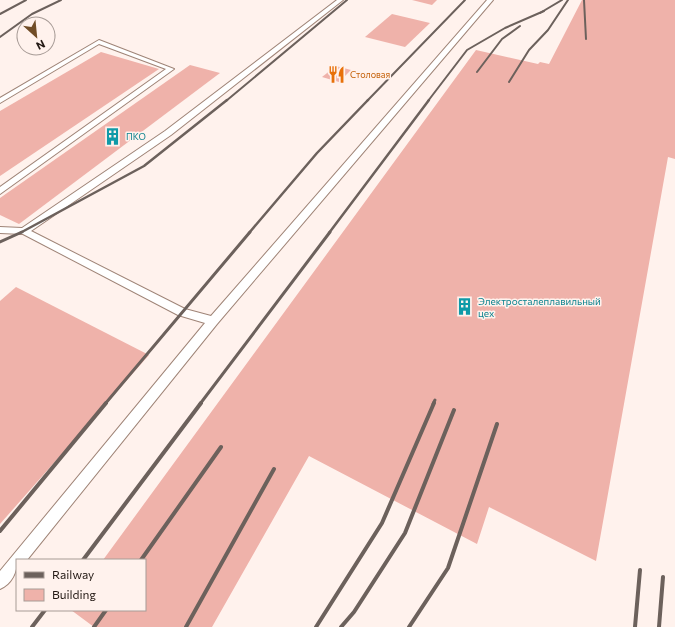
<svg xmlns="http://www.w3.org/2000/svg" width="675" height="627" viewBox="0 0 675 627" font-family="Commissioner,sans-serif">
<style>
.building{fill:#efb2aa}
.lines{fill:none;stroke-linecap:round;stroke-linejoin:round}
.lane-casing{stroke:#9f8477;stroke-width:2}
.lane{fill:#fff;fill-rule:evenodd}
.rail-far3{stroke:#6c615c;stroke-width:2}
.rail-far2{stroke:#6c615c;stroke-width:2.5}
.rail-far1{stroke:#6c615c;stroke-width:3}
.rail{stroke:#6c615c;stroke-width:4}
.labels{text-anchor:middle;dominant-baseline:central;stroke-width:3;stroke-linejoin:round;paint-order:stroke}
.far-food-label{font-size:9px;fill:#c56008;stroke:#fff2ed;text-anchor:start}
.far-culture-label{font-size:9px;fill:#0d838f;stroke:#fff2ed;text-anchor:start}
.culture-label{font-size:10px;fill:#0d838f;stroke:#fff2ed;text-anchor:start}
</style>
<rect width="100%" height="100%" fill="#fff2ed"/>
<g class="building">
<polygon points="412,0 437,0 432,5"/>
<polygon points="582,0 675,0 675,159 668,157 596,561 489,507 477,544 309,456 212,627 94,627 71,610 145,610 145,560 103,560 476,50 538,64 540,62 549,64"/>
<polygon points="392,14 430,23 405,47 365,37"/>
<polygon points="101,52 159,69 0,176 0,111"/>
<polygon points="190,65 220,73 19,224 0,215 0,198"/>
<polygon points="336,66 351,70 339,82 322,77"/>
<polygon points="16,287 149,355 0,524 0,301"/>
</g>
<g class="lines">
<defs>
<g id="lane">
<path d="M337 0H343L171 135 31 231 185 309 211 316 487 0H493L217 324 27 560H17C17 572 12 584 0 589V571L205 323 178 315 23 234 0 233V227L22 228 165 131Z"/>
<polygon points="99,40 174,69 0,194 0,187 166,69 99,44 0,103 0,98"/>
</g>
</defs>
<use href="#lane" class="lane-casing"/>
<use href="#lane" class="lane"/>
<g class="rail-far3">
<polyline points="584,0 586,39"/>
<polyline points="540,13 562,0"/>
<polyline points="0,14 26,0"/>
<polyline points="0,37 32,14 61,0"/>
<polyline points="477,72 502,39 520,26"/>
<polyline points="509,82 529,50 548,30 568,0"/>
<polyline points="226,101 347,0"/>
<polyline points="367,101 465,0"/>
<polyline points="428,101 467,50 505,28 544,11"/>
</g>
<g class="rail-far2">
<polyline points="20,233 144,166 227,100"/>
<polyline points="249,233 317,153 368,100"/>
<polyline points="329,233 429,100"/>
</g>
<g class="rail-far1">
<polyline points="0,242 22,232"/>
<polyline points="105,404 250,232"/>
<polyline points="200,404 330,232"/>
<polyline points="433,404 435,400"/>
</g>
<g class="rail">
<polyline points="0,531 106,403"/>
<polyline points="83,560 201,403"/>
<polyline points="141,560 221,447"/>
<polyline points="32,627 45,610"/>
<polyline points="94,627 106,610"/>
<polyline points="186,627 274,469"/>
<polyline points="316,627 382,523 434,403"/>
<polyline points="341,627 354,612 405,533 454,410"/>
<polyline points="409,627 448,568 497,424"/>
<polyline points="635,627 640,570"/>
<polyline points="659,627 663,577"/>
</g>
</g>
<defs>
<symbol id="restaurant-bare" viewBox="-9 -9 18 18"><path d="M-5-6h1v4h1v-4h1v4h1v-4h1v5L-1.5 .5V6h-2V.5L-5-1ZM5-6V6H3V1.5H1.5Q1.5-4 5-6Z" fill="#e8710a" stroke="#fff2ed" stroke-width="2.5" paint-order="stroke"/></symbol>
<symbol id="building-bare" viewBox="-9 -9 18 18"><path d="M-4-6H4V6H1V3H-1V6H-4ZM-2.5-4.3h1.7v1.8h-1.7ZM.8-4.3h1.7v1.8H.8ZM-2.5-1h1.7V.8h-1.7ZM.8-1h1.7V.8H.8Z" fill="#0f9aa8" stroke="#fff2ed" stroke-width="2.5" paint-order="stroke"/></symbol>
</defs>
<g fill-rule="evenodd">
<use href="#restaurant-bare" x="324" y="62" width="25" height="25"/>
<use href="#building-bare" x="100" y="124" width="25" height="25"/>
<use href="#building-bare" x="452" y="294" width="25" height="25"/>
</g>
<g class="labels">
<g class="far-food-label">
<text x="350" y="74">Столовая</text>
</g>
<g class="far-culture-label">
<text x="126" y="136">ПКО</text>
</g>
<g class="culture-label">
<text x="478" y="301">Электросталеплавильный<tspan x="478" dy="12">цех</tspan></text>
</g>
</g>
<rect x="16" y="559" width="130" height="52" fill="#fff2ed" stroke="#a79b96"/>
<rect x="24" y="572" width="20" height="6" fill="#6c615c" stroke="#a79b96"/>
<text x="52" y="579" font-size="12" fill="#231914">Railway</text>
<rect x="24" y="589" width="20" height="12" fill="#efb2aa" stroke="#a79b96"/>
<text x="52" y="599" font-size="12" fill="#231914">Building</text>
<g transform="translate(36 36) rotate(153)"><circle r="19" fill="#fff2ed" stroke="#a79b96"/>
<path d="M0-3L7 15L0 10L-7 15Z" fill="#714d27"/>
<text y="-6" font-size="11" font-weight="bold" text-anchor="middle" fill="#231914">N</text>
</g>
</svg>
